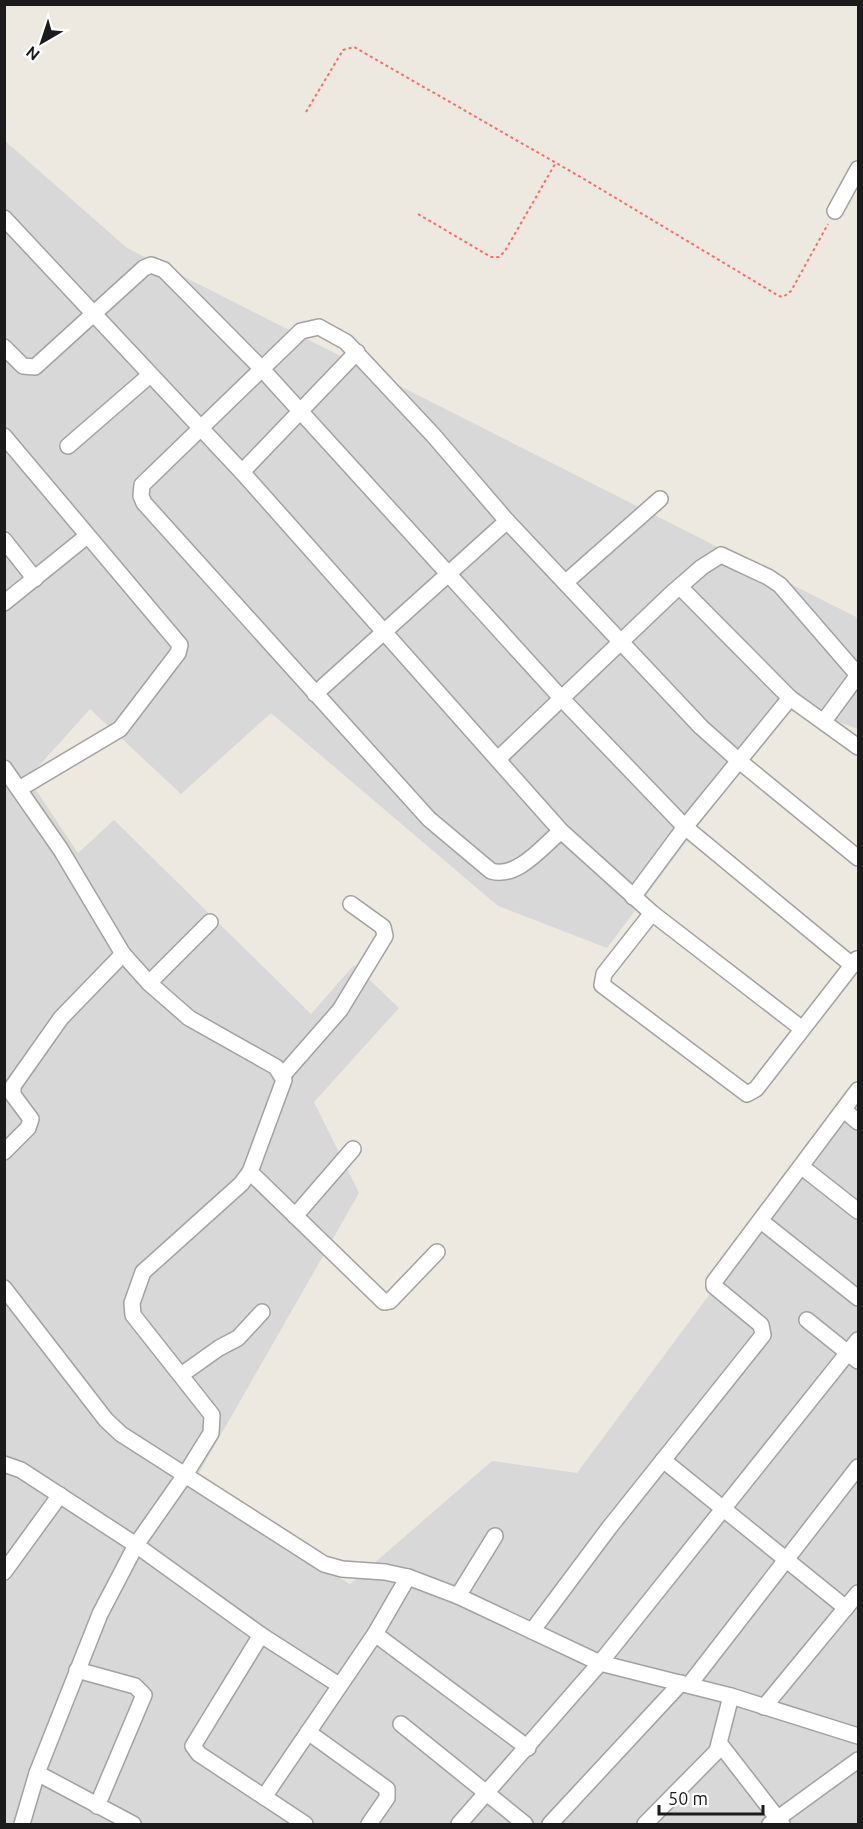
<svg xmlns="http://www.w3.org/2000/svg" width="863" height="1829" viewBox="0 0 863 1829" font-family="Ubuntu,sans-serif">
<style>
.residential{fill:#d9d8d8}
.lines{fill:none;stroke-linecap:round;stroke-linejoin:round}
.minor-casing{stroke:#a2a2a2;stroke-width:18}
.path{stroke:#fa6e64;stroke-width:2;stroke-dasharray:3 3;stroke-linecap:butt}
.minor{stroke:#fff;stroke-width:15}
</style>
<rect width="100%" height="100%" fill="#ede8e0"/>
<polygon class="residential" points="4,140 127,248 858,618 858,729 789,704 607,948 498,906 271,713 181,794 90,709 28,778 78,853 114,820 311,1014 354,965 399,1008 314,1102 359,1193 191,1487 350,1584 492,1461 577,1473 858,1094 858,1824 5,1824"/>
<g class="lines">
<defs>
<g id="minor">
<polyline points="835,211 858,169"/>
<polyline points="4,218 242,472 561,831 652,913 801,1028"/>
<polyline points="4,347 23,366 35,367 144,268 151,265 164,270 261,368 563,700 685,827 852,965"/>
<polyline points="4,436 180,645 178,653 120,729 19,789"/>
<polyline points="68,446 150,375"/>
<polyline points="242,472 357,352"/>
<polyline points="4,540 35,579"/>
<polyline points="566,582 660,499"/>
<polyline points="680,587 790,698 858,747"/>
<polyline points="4,603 87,536"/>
<polyline points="315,694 507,521"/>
<polyline points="824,721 858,675"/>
<polyline points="498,759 671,594 702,567 721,555 768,577 780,585 858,675"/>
<polyline points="4,768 61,850 123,954 149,983 189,1018 276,1067 284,1080 250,1172 241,1184 143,1272 132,1303 133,1315 212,1415 211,1433 185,1475 136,1545 100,1614 37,1773 22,1824"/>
<path d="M561 831C542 847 517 879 491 871L429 819 144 503 141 496 142 485 301 331 319 327 346 342 434 436 507 521 701 727 738 760 858 858"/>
<polyline points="633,897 685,827 790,698"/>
<polyline points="652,913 604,974 602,985 747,1094 756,1089 857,959"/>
<polyline points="149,983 210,922"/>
<polyline points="283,1075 340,1010 385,936 383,927 351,904"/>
<polyline points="844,1110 858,1122"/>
<polyline points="4,1152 28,1128 31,1119 13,1095 13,1086 61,1018 123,954"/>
<polyline points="802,1167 858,1211"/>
<polyline points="250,1172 384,1302 390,1301 437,1252"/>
<polyline points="295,1216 353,1149"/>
<polyline points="761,1221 858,1298"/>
<polyline points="4,1288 106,1420 121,1434 324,1564 342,1569 385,1572 408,1577 458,1596 600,1663 731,1696 858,1736"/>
<polyline points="807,1320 858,1361"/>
<polyline points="181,1375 219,1348 238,1338 262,1312"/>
<polyline points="663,1460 846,1608"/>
<polyline points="4,1464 21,1470 136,1545 261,1635 339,1685"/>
<polyline points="4,1572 60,1495"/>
<polyline points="458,1596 495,1536"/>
<polyline points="532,1631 609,1528 763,1335 761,1325 714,1286 714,1282 858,1090"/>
<polyline points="375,1634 528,1748"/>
<polyline points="261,1635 193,1746 199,1754 305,1824"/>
<polyline points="77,1670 135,1686 144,1695 97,1806"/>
<polyline points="689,1685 858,1467"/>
<polyline points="764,1707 858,1593"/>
<polyline points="401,1724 525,1824"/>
<polyline points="308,1732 387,1789 387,1798 369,1824"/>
<polyline points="720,1744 782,1824"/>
<polyline points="37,1773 133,1824"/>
<polyline points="264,1797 375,1634 408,1577"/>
<polyline points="459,1824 600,1663 858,1340"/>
<polyline points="550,1824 681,1683"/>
<polyline points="645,1824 717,1751 731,1696"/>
<polyline points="770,1824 858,1760"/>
</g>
</defs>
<use href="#minor" class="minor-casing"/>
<g class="path">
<polyline points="306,112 343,50 354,47 584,179 779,296 783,297 791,291 828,224"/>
<polyline points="418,214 491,257 499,257 505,251 555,164"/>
</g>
<use href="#minor" class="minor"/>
</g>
<rect width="863" height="1829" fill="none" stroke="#1b1b1b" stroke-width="12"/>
<g transform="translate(42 42) rotate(219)" stroke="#ffffff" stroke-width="4.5" paint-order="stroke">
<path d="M0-4.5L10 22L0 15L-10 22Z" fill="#1b1b1b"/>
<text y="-9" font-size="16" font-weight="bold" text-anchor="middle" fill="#1b1b1b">N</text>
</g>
<path d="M659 1805v9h104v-9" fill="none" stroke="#1b1b1b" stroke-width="3"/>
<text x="668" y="1805" font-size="18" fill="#1b1b1b" stroke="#ffffff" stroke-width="4.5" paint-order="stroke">50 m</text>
</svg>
